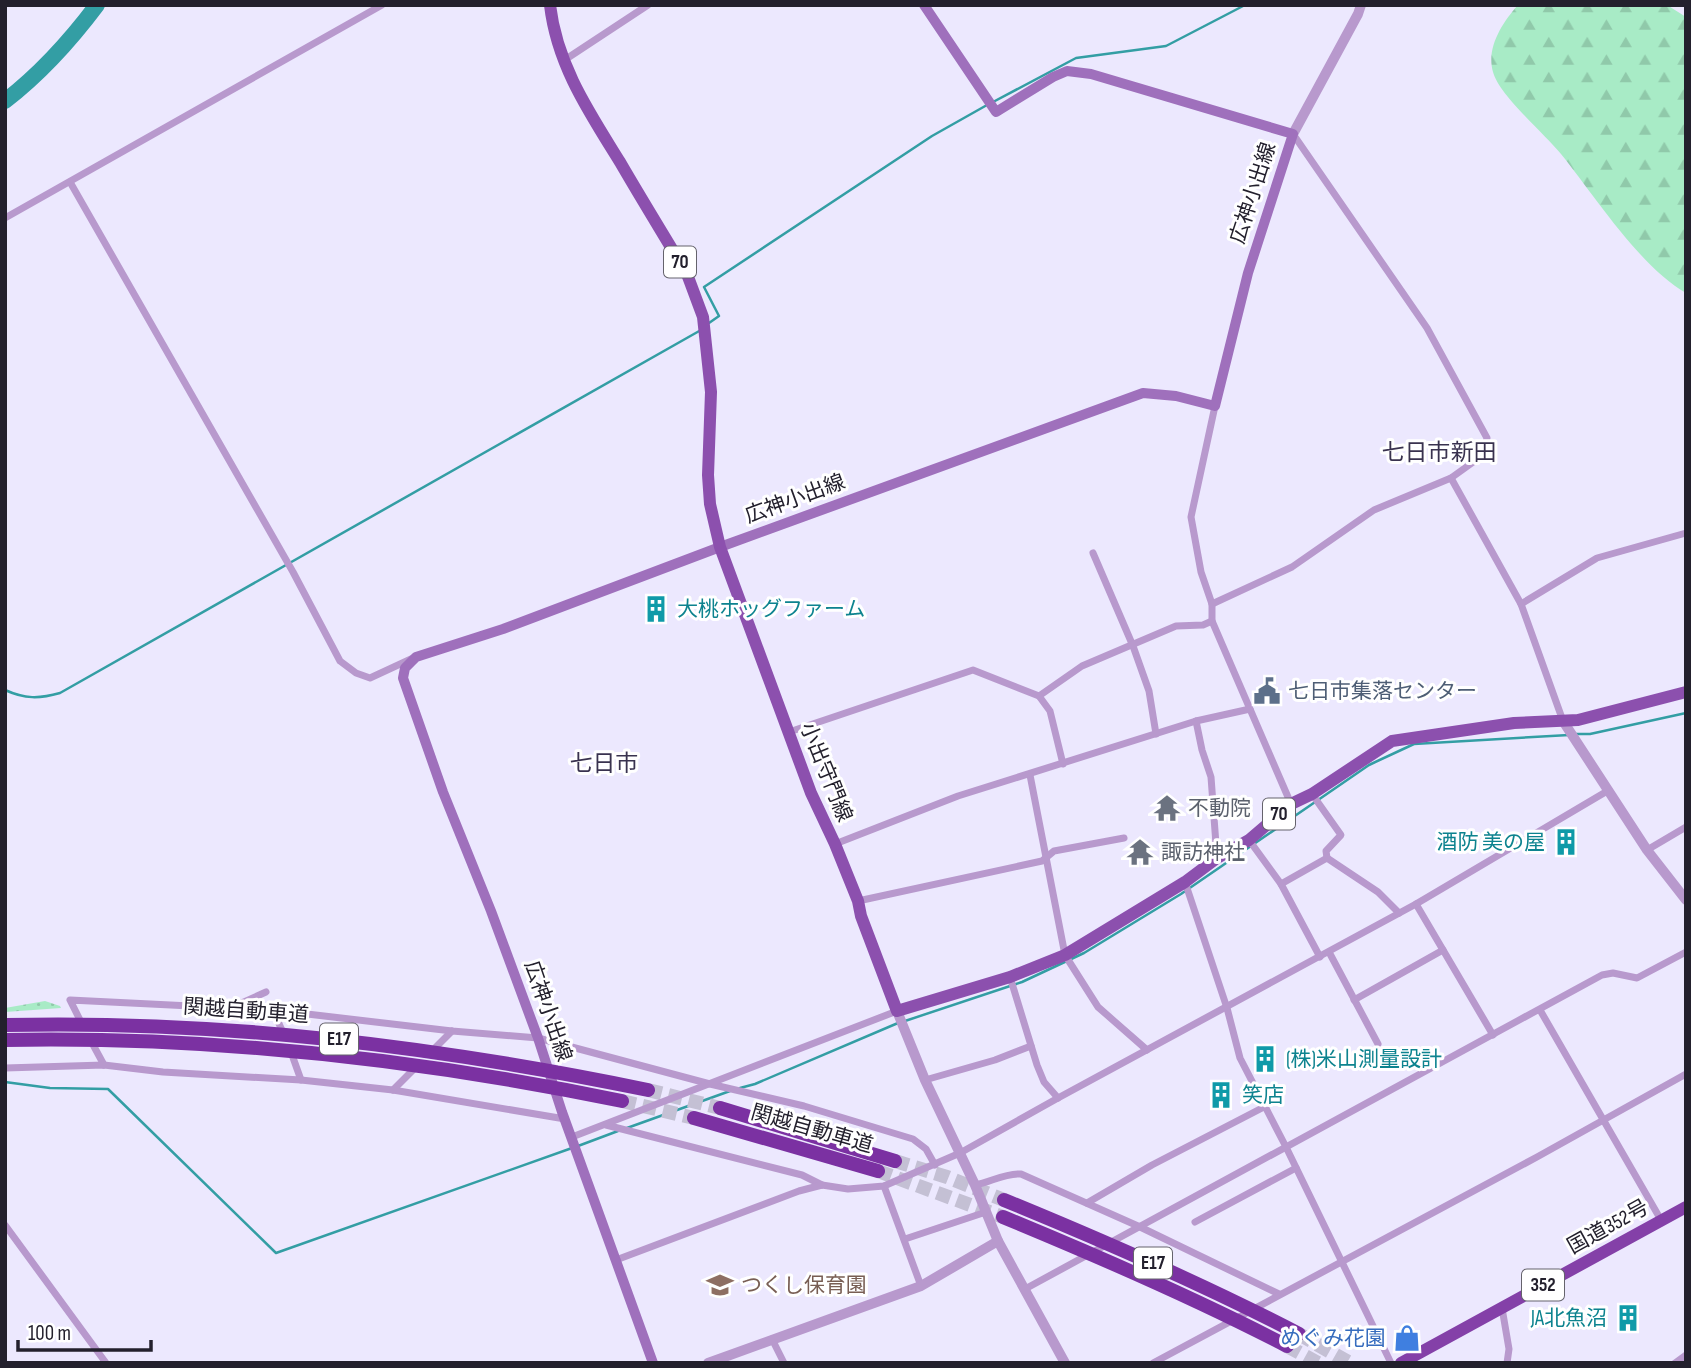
<svg xmlns="http://www.w3.org/2000/svg" width="1691" height="1368" viewBox="0 0 1691 1368" font-family="'Sofia Sans Condensed','Noto Sans JP',sans-serif">
<style>
.grass{fill:url(#grass-dots)}
.forest{fill:url(#forest-firs)}
.lines{fill:none;stroke-linecap:round;stroke-linejoin:round}
.stream{stroke:#339ea4;stroke-width:2.5}
.river{stroke:#339ea4;stroke-width:16}
.motorway-tunnel{stroke:#c4c0d4;stroke-width:14;stroke-dasharray:14 7;stroke-linecap:butt}
.minor{stroke:#b899cd;stroke-width:7}
.tertiary{stroke:#b899cd;stroke-width:10}
.secondary{stroke:#9f70bc;stroke-width:10}
.primary{stroke:#8c50ae;stroke-width:12}
.trunk{stroke:#8440a8;stroke-width:12}
.motorway{stroke:#7b31a2;stroke-width:14}
.labels{text-anchor:middle;dominant-baseline:central;stroke-width:6;stroke-linejoin:round;paint-order:stroke}
.shield{fill:#fff;stroke:#65636c;stroke-width:2}
.shield-label{font-size:19px;font-weight:bold;fill:#23202d}
.street-label{font-size:21px;fill:#23202d;stroke:#fff}
.culture-label{font-size:21px;fill:#0d838f;stroke:#fff;text-anchor:start}
.service-label{font-size:21px;fill:#4e5e75;stroke:#fff;text-anchor:start}
.worship-label{font-size:21px;fill:#5b616d;stroke:#fff;text-anchor:start}
.education-label{font-size:21px;fill:#785e54;stroke:#fff;text-anchor:start}
.shop-label{font-size:21px;fill:#366cbe;stroke:#fff;text-anchor:end}
.neighbourhood-label{font-size:23px;fill:#39324f;stroke:#fff}
</style>
<defs>
<pattern id="grass-dots" width="8" height="8" patternUnits="userSpaceOnUse" patternTransform="scale(1.75)"><rect width="8" height="8" fill="#a8ebc6"/><path d="M2 2h.1M6 6h.1" fill="none" stroke="#90c9aa" stroke-width="1.8" stroke-linecap="round"/></pattern>
<pattern id="forest-firs" width="22" height="20" patternUnits="userSpaceOnUse" patternTransform="scale(1.75)"><rect width="22" height="20" fill="#a8ebc6"/><path d="M5 1l3.5 6h-7zM16 11l3.5 6h-7z" fill="#90c9aa"/></pattern>
</defs>
<rect width="100%" height="100%" fill="#ece8fe"/>
<polygon class="grass" points="45,1001 60,1006 61,1008 5,1012 5,1008"/>
<path class="forest" d="M1518 5H1667L1686 17V293C1640 267 1594 195 1561 154 1544 133 1499 95 1493 72 1486 48 1502 23 1518 5Z"/>
<g class="lines">
<g class="stream">
<polyline points="993,102 1076,58 1166,46 1245,5"/>
<polyline points="709,323 719,316 704,287 932,136 987,105"/>
<path d="M5 690C25 699 39 699 60 693L701 330"/>
<polyline points="1576,734 1590,734 1686,713"/>
<polyline points="905,1021 1022,982 1084,953 1181,894 1369,765 1414,744 1569,735"/>
<polyline points="5,1082 50,1088 108,1089 276,1253 572,1148"/>
<polyline points="740,1088 755,1084 898,1023"/>
<polyline points="627,1128 730,1091"/>
<polyline points="578,1146 618,1131"/>
</g>
<path class="river" d="M5 101C40 74 70 41 97 5"/>
<g class="motorway-tunnel">
<polyline points="648,1090 720,1108"/>
<polyline points="622,1101 694,1118"/>
<polyline points="895,1161 947,1177 1004,1200"/>
<polyline points="878,1171 1003,1217"/>
<polyline points="1299,1334 1350,1363"/>
<polyline points="1287,1346 1318,1363"/>
</g>
<g class="minor">
<polyline points="563,61 648,5"/>
<polyline points="70,182 293,572 340,661 356,673 370,678 411,659"/>
<polyline points="5,218 382,5"/>
<polyline points="1215,406 1191,517 1201,572 1212,604 1212,621 1291,804"/>
<polyline points="1451,478 1521,604 1563,721"/>
<polyline points="1093,553 1133,646 1149,691 1156,734"/>
<polyline points="1212,604 1292,567 1374,510 1451,478 1483,455 1487,438 1427,328 1293,134"/>
<polyline points="1521,604 1597,558 1686,533"/>
<polyline points="1039,696 1082,666 1176,626 1203,625 1212,621"/>
<polyline points="1196,721 1202,750 1211,777 1217,858"/>
<polyline points="789,732 973,670 1039,696 1050,711 1063,764"/>
<polyline points="1030,775 1065,955 1098,1007 1147,1050"/>
<polyline points="1312,794 1341,835 1326,851 1327,858"/>
<polyline points="1249,840 1281,884 1320,957"/>
<polyline points="835,844 958,796 1196,721 1250,709"/>
<polyline points="1647,850 1686,827"/>
<polyline points="1185,882 1227,1008 1240,1058 1286,1147 1391,1363"/>
<polyline points="1281,884 1327,858 1378,892 1399,913"/>
<polyline points="858,901 1042,861 1054,851 1124,838"/>
<polyline points="1416,904 1493,1035"/>
<polyline points="1329,952 1378,1044"/>
<polyline points="1010,977 1037,1065 1044,1082 1058,1098"/>
<polyline points="1354,1000 1443,950"/>
<polyline points="235,1006 266,992"/>
<polyline points="273,1010 284,1035"/>
<polyline points="1540,1010 1661,1220"/>
<polyline points="82,1024 70,1000 273,1010 452,1031 538,1038 710,1084 804,1106 913,1139 926,1149 935,1165"/>
<polyline points="91,1041 104,1065"/>
<polyline points="291,1052 301,1080"/>
<polyline points="430,1053 452,1031"/>
<polyline points="5,1068 104,1065 163,1072 301,1080 393,1090 565,1119"/>
<polyline points="925,1080 995,1060 1031,1046"/>
<polyline points="393,1090 417,1066"/>
<polyline points="606,1125 802,1175 822,1185"/>
<polyline points="572,1137 897,1011"/>
<path d="M975 1185C991 1182 1005 1173 1021 1174L1138 1226 1279 1294"/>
<polyline points="884,1186 921,1286"/>
<polyline points="1087,1203 1152,1165 1264,1107"/>
<polyline points="1195,1222 1296,1168"/>
<polyline points="5,1225 106,1363"/>
<polyline points="905,1239 986,1212"/>
<polyline points="616,1260 799,1191 822,1185 848,1189 884,1186 960,1153 1058,1098 1416,904 1609,790"/>
<polyline points="1025,1289 1602,975 1613,973 1637,978 1686,952"/>
<polyline points="1502,1308 1509,1349 1507,1363"/>
<polyline points="772,1339 784,1363"/>
<polyline points="1153,1363 1537,1157 1686,1074"/>
<polyline points="1675,1363 1686,1355"/>
</g>
<g class="tertiary">
<polyline points="1293,134 1358,14 1361,5"/>
<polyline points="1563,721 1647,850 1686,900"/>
<polyline points="897,1011 925,1080 975,1185 998,1241 1065,1363"/>
<polyline points="708,1363 921,1286 998,1241"/>
</g>
<polyline class="secondary" points="653,1363 562,1112 538,1038 491,911 443,792 403,678 405,668 416,657 503,629 720,547 1143,393 1176,396 1215,406 1248,273 1293,134 1091,74 1067,71 1053,77 996,112 924,5"/>
<path class="primary" d="M550 5C557 65 589 112 620 162 642 200 665 237 687 274L703 317 711 392 708 475 710 504 720 547 811 793 835 844 858 901 861 916 897 1011 1010 977 1065 955 1185 882 1217 858 1249 840 1291 804 1312 794 1392 741 1514 723 1578 720 1686 692"/>
<polyline class="trunk" points="1401,1363 1686,1207"/>
<g class="motorway">
<path d="M5 1025C224 1020 434 1046 648 1090"/>
<path d="M5 1040C213 1036 418 1059 622 1101"/>
<polyline points="720,1108 895,1161"/>
<polyline points="694,1118 878,1171"/>
<path d="M1004 1200C1104 1241 1203 1284 1299 1334"/>
<path d="M1003 1217C1100 1257 1195 1298 1287 1346"/>
</g>
</g>
<defs>
<symbol id="building-bare" viewBox="-9 -9 18 18"><path d="M-4-6H4V6H1V3H-1V6H-4ZM-2.5-4.3h1.7v1.8h-1.7ZM.8-4.3h1.7v1.8H.8ZM-2.5-1h1.7V.8h-1.7ZM.8-1h1.7V.8H.8Z" fill="#0f9aa8" stroke="#fff" stroke-width="2.5" paint-order="stroke"/></symbol>
<symbol id="civic-bare" viewBox="-9 -9 18 18"><path d="M-.6-6.5H3V-4.5H.6V-3L4-1V1h2V6H-6V1h2V-1L-.6-3ZM-1.2 2.5V6h2.4V2.5Z" fill="#5c6f8a" stroke="#fff" stroke-width="2.5" paint-order="stroke"/></symbol>
<symbol id="temple-bare" viewBox="-9 -9 18 18"><path d="M0-6L5-2H3V0L6.5 2.5H4V6H1.5V3h-3V6H-4V2.5H-6.5L-3 0V-2H-5Z" fill="#6b7280" stroke="#fff" stroke-width="2.5" paint-order="stroke"/></symbol>
<symbol id="school-bare" viewBox="-9 -9 18 18"><path d="M0-5L7-2L0 1L-7-2ZM-4 1L0 2.5L4 1V4Q0 6-4 4Z" fill="#8d6e63" stroke="#fff" stroke-width="2.5" paint-order="stroke"/></symbol>
<symbol id="shop-bare" viewBox="-9 -9 18 18"><path d="M-5-2.5h2.3a2.7 3.5 0 0 1 5.4 0H5L5.5 6h-11ZM-1.5-2.5h3a1.5 2.3 0 0 0-3 0Z" fill="#3f7fe0" stroke="#fff" stroke-width="2.5" paint-order="stroke"/></symbol>
</defs>
<g fill-rule="evenodd">
<use href="#building-bare" x="637" y="590" width="38" height="38"/>
<use href="#civic-bare" x="1248" y="672" width="38" height="38"/>
<use href="#temple-bare" x="1148" y="789" width="38" height="38"/>
<use href="#building-bare" x="1547" y="823" width="38" height="38"/>
<use href="#temple-bare" x="1121" y="833" width="38" height="38"/>
<use href="#building-bare" x="1246" y="1040" width="38" height="38"/>
<use href="#building-bare" x="1202" y="1076" width="38" height="38"/>
<use href="#school-bare" x="701" y="1266" width="38" height="38"/>
<use href="#building-bare" x="1609" y="1299" width="38" height="38"/>
<use href="#shop-bare" x="1388" y="1319" width="38" height="38"/>
</g>
<g class="labels">
<g class="shield">
<rect x="664" y="246.5" width="32" height="31" rx="5"/>
<rect x="1263" y="798.5" width="32" height="31" rx="5"/>
<rect x="320" y="1023.5" width="38" height="31" rx="5"/>
<rect x="1134" y="1247.5" width="38" height="31" rx="5"/>
<rect x="1522" y="1269.5" width="42" height="31" rx="5"/>
</g>
<g class="shield-label">
<text x="680" y="262">70</text>
<text x="1279" y="814">70</text>
<text x="339" y="1039">E17</text>
<text x="1153" y="1263">E17</text>
<text x="1543" y="1285">352</text>
</g>
<g class="street-label">
<text transform="translate(1253 193) rotate(-72)">広神小出線</text>
<text transform="translate(795 499) rotate(-20)">広神小出線</text>
<text transform="translate(826 772) rotate(68)">小出守門線</text>
<text transform="translate(246 1011) rotate(4)">関越自動車道</text>
<text transform="translate(548 1011) rotate(71)">広神小出線</text>
<text transform="translate(812 1129) rotate(16)">関越自動車道</text>
<text transform="translate(1608 1227) rotate(-29)">国道352号</text>
</g>
<g class="culture-label">
<text x="677" y="609">大桃ホッグファーム</text>
<text x="1545" y="842" text-anchor="end">酒防 美の屋</text>
<text x="1286" y="1059">(株)米山測量設計</text>
<text x="1242" y="1095">笑店</text>
<text x="1607" y="1318" text-anchor="end">JA北魚沼</text>
</g>
<g class="service-label">
<text x="1288" y="691">七日市集落センター</text>
</g>
<g class="worship-label">
<text x="1188" y="808">不動院</text>
<text x="1161" y="852">諏訪神社</text>
</g>
<g class="education-label">
<text x="741" y="1285">つくし保育園</text>
</g>
<g class="shop-label">
<text x="1386" y="1338">めぐみ花園</text>
</g>
<g class="neighbourhood-label">
<text x="1439" y="453">七日市新田</text>
<text x="604" y="764">七日市</text>
</g>
</g>
<rect width="1691" height="1368" fill="none" stroke="#23202d" stroke-width="14"/>
<path d="M18 1340v10h133v-10" fill="none" stroke="#23202d" stroke-width="3.5"/>
<text x="28" y="1340" font-size="21" fill="#23202d" stroke="#ffffff" stroke-width="5" paint-order="stroke">100 m</text>
</svg>
